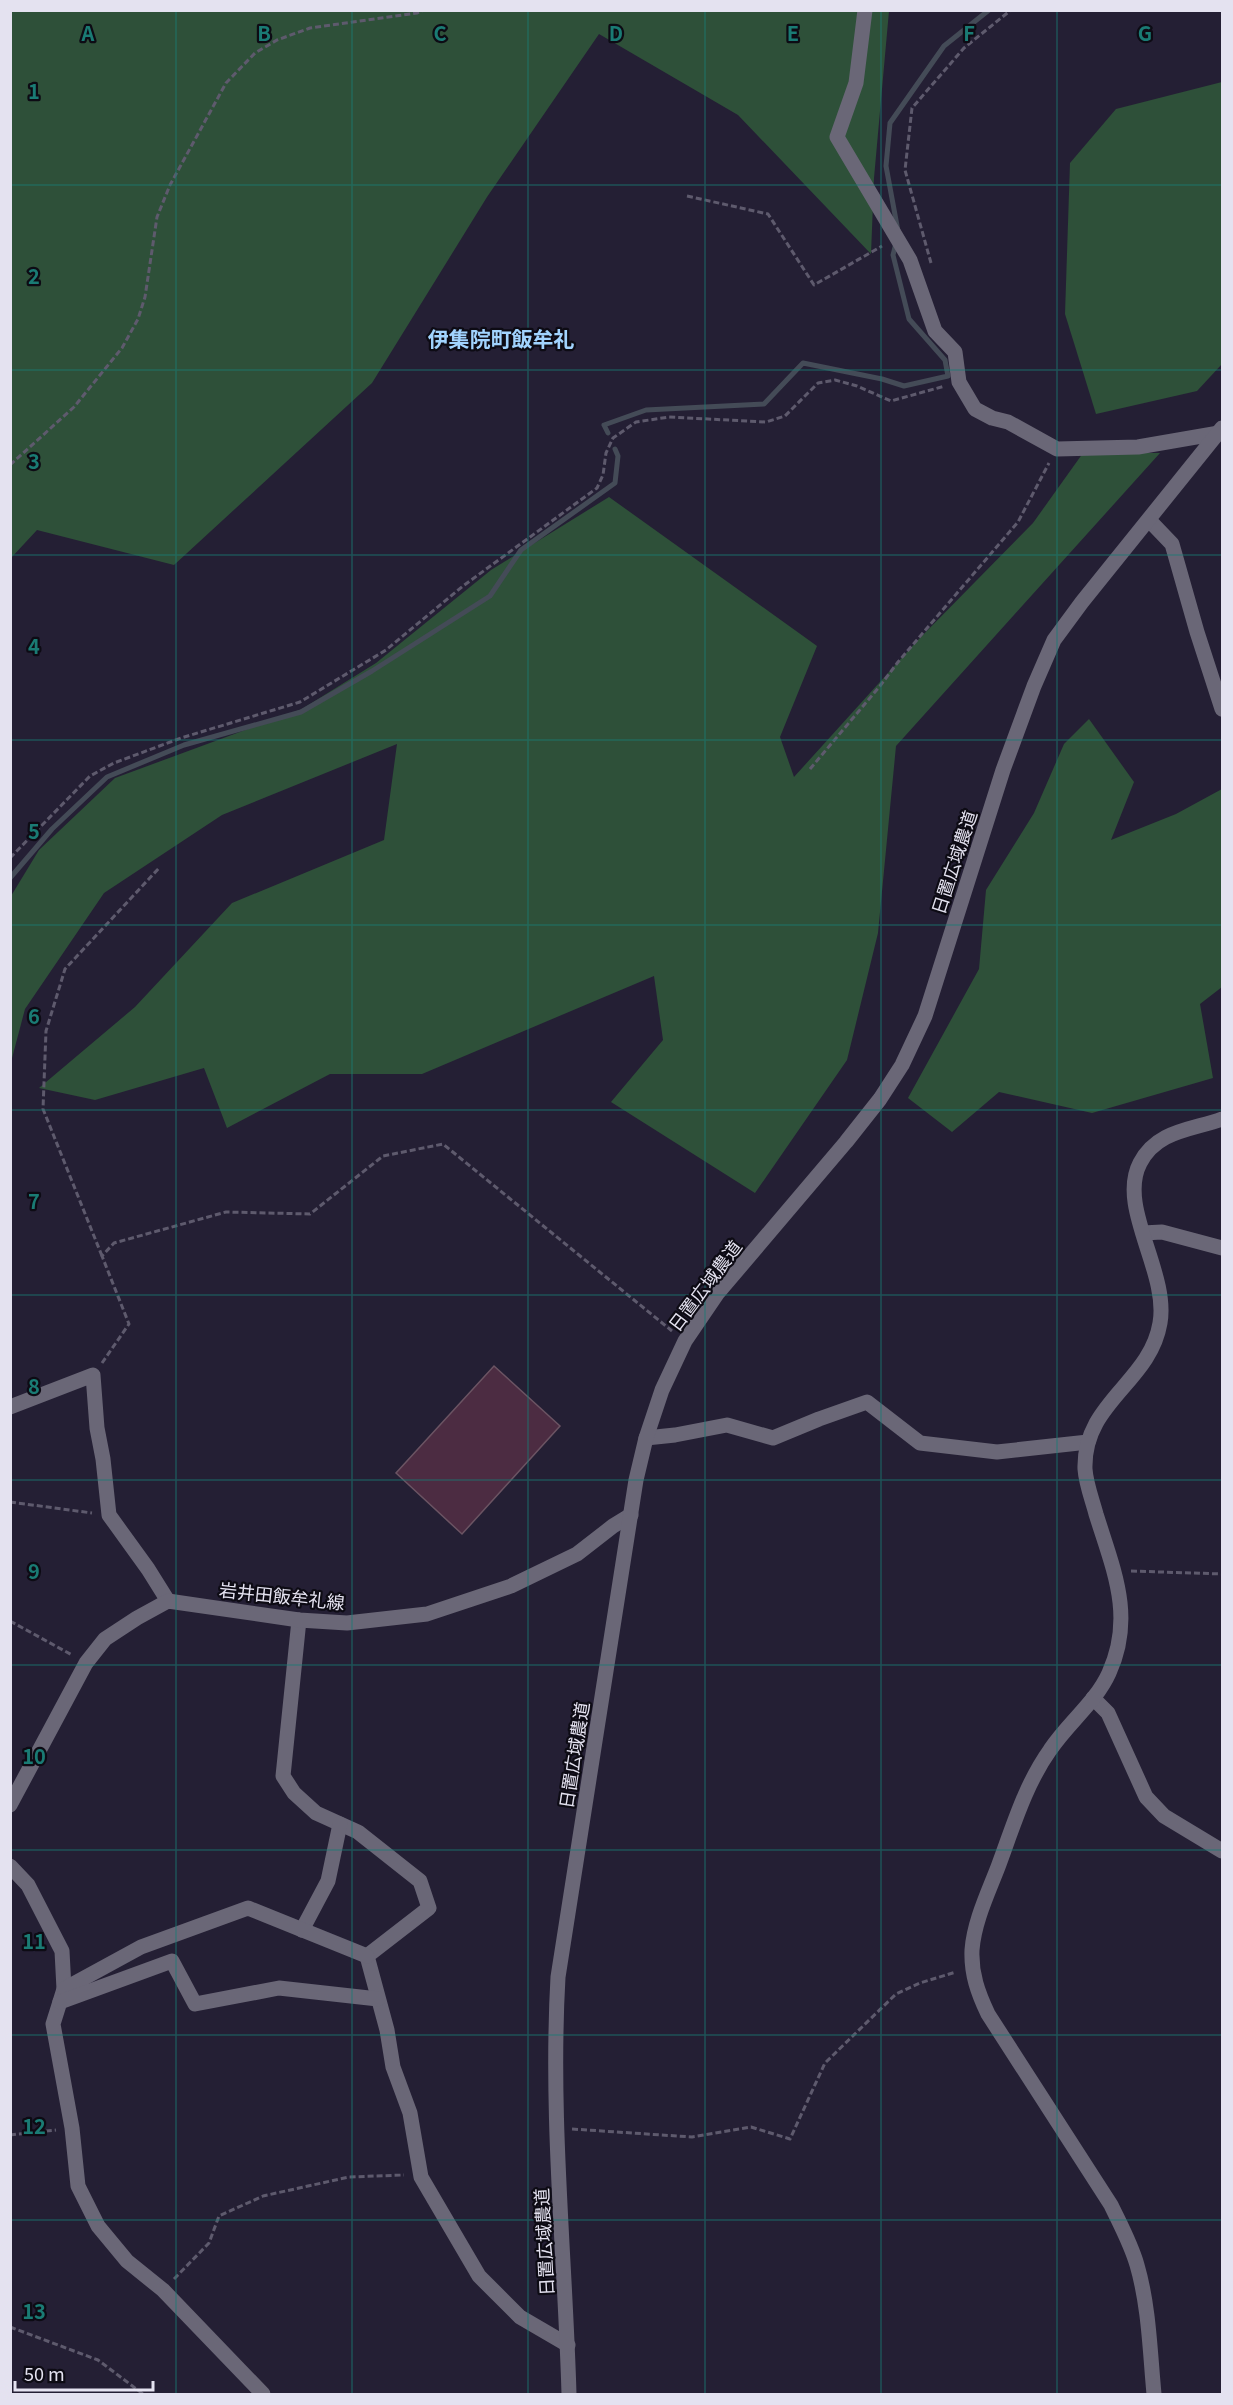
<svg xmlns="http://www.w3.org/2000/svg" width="1233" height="2405" viewBox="0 0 1233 2405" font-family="Georgia,'Noto Sans JP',serif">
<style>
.forest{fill:#2e5039}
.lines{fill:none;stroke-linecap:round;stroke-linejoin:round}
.stream{stroke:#444b57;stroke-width:5}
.building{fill:#4c2c42;stroke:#6b5463;stroke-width:1.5}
.path{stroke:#5e5a6d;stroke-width:3;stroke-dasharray:6 3;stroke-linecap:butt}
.minor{stroke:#6a6777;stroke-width:15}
.grid{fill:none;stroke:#1a7b74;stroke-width:1.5;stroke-opacity:0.55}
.labels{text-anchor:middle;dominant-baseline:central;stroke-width:4.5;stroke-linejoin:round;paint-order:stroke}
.street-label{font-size:18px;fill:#e4e2f0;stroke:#0d0b14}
.quarter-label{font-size:21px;font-weight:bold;fill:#a1d3fe;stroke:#0d0b14}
.grid-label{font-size:20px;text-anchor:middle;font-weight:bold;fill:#1a7b74;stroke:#0d0b14;stroke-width:4.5;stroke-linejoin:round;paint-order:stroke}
</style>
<rect width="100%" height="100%" fill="#241f34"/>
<g class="forest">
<polygon points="11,11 889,11 874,178 871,254 738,115 599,34 487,197 372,383 174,565 37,530 11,558"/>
<polygon points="1222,82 1222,364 1197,391 1096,414 1065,314 1070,163 1116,109"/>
<polygon points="1083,453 1160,453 896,746 878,933 847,1060 755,1193 611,1102 663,1040 654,976 422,1074 330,1074 227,1128 204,1068 95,1100 39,1088 135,1007 232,903 384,840 397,744 222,815 104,893 25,1009 11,1062 11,896 39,850 115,778 302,709 376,663 491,570 609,497 817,646 780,737 794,777 917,641 1033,523"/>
<polygon points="1089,719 1134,782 1111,840 1176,814 1222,789 1222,987 1200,1004 1213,1078 1092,1113 999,1092 952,1132 908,1098 979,969 986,890 1034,813 1064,744"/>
</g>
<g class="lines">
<g class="stream">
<polyline points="898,231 886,166 890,123 944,46 989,10"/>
<polyline points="608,433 604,425 646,410 764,404 803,363 882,379 904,386 948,376 945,360 909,319 893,255 896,243"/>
<polyline points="10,878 52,829 107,777 184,745 301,712 372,671 490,596 521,550 615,483 618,456 615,449"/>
</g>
</g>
<polygon class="building" points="494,1366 560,1426 462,1534 396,1473"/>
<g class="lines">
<g class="path">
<polyline points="687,196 768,214 814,285 882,246"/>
<polyline points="931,263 905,170 912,108 964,48 1011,10"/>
<polyline points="10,465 74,407 122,348 138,319 145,297 157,217 170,185 226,83 255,53 277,40 310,28 417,13 424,10"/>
<polyline points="810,769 880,686 898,662 1018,522 1049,463"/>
<polyline points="10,858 90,776 114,763 181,738 300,702 386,650 463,586 597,488 603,475 606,453 613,438 636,422 669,417 766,422 785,416 818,383 835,380 857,386 891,401 945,386"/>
<polyline points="102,1256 43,1109 46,1031 65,969 160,867"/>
<polyline points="102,1363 129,1324 102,1256 114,1243 226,1212 310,1214 383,1156 443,1144 672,1331"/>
<polyline points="10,1502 92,1513"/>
<polyline points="1131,1571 1222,1574"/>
<polyline points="10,1621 72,1655"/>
<polyline points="572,2129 692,2137 751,2127 790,2139 825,2063 896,1994 920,1983 956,1972"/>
<polyline points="10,2135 56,2130"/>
<polyline points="174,2279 209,2243 219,2216 263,2196 349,2177 404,2175"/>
<polyline points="10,2327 98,2360 143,2394"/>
</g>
<g class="minor">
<polyline points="865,10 856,83 837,137 910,260 935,331 955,352 959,382 975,409 992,418 1008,422 1057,449 1138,447 1219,433"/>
<polyline points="1149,520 1172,544 1197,632 1222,709"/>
<polyline points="1143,1233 1162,1232 1222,1248"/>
<polyline points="10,1407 93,1375 97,1428 103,1459 109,1515 148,1569 168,1601"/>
<polyline points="646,1438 675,1435 727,1425 773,1438 819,1419 867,1402 920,1443 997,1452 1088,1442"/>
<polyline points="299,1620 283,1776 294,1793 316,1813 358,1832 420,1881 429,1908 367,1956 387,2030 393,2067 410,2113 421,2177 479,2276 520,2317 568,2345"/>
<polyline points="1093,1698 1108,1713 1146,1797 1164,1816 1222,1851"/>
<polyline points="10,1805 86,1663 105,1639 137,1618 168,1601 299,1620 347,1623 427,1614 511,1586 577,1554 613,1526 631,1515"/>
<polyline points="10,1866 28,1885 62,1951 64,1989 53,2024 72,2128 78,2186 98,2226 127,2261 163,2290 263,2394"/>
<polyline points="302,1930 328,1881 340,1824"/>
<polyline points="64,1989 141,1947 248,1908 367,1956"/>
<polyline points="60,2002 172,1961 195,2004 279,1988 378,1999"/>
<path d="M569 2394C565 2255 550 2116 558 1977L636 1480 646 1438 662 1390 685 1341 717 1294 846 1142 880 1099 902 1065 925 1016 1003 770 1034 686 1054 640 1082 602 1222 428"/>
<path d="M1154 2394C1150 2352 1149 2306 1137 2265 1131 2244 1120 2224 1111 2205L988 2014C978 1993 971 1974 972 1950 974 1922 988 1893 998 1867 1013 1827 1025 1785 1050 1750 1068 1723 1096 1702 1109 1673 1135 1616 1113 1569 1096 1514 1092 1499 1086 1484 1085 1469 1083 1402 1150 1383 1160 1323 1169 1272 1117 1207 1140 1163 1157 1130 1192 1130 1222 1119"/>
</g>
</g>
<path class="grid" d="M176 10V2394M352 10V2394M528 10V2394M705 10V2394M881 10V2394M1057 10V2394M10 185H1222M10 370H1222M10 555H1222M10 740H1222M10 925H1222M10 1110H1222M10 1295H1222M10 1480H1222M10 1665H1222M10 1850H1222M10 2035H1222M10 2220H1222"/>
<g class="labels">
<g class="street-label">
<text transform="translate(953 862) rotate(-72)">日置広域農道</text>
<text transform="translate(704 1285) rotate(-53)">日置広域農道</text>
<text transform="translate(282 1595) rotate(6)">岩井田飯牟礼線</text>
<text transform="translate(573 1755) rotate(-81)">日置広域農道</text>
<text transform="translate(543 2242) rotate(-93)">日置広域農道</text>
</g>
<g class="quarter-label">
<text x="501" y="338">伊集院町飯牟礼</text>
</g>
</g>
<g class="grid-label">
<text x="88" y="41">A</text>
<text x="264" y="41">B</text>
<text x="440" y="41">C</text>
<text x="616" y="41">D</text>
<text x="793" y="41">E</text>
<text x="969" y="41">F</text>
<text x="1145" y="41">G</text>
<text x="34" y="99">1</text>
<text x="34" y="284">2</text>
<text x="34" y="469">3</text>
<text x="34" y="654">4</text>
<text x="34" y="839">5</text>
<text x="34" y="1024">6</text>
<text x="34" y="1209">7</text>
<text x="34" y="1394">8</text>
<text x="34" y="1579">9</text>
<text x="34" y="1764">10</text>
<text x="34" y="1949">11</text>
<text x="34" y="2134">12</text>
<text x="34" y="2319">13</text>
</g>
<rect width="1233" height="2405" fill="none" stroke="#e4e2f0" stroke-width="24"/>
<path d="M15 2381v9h138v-9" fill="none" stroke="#e4e2f0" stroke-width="3"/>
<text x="24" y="2381" font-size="18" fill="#e4e2f0" stroke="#0d0b14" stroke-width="4.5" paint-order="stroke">50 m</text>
</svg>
